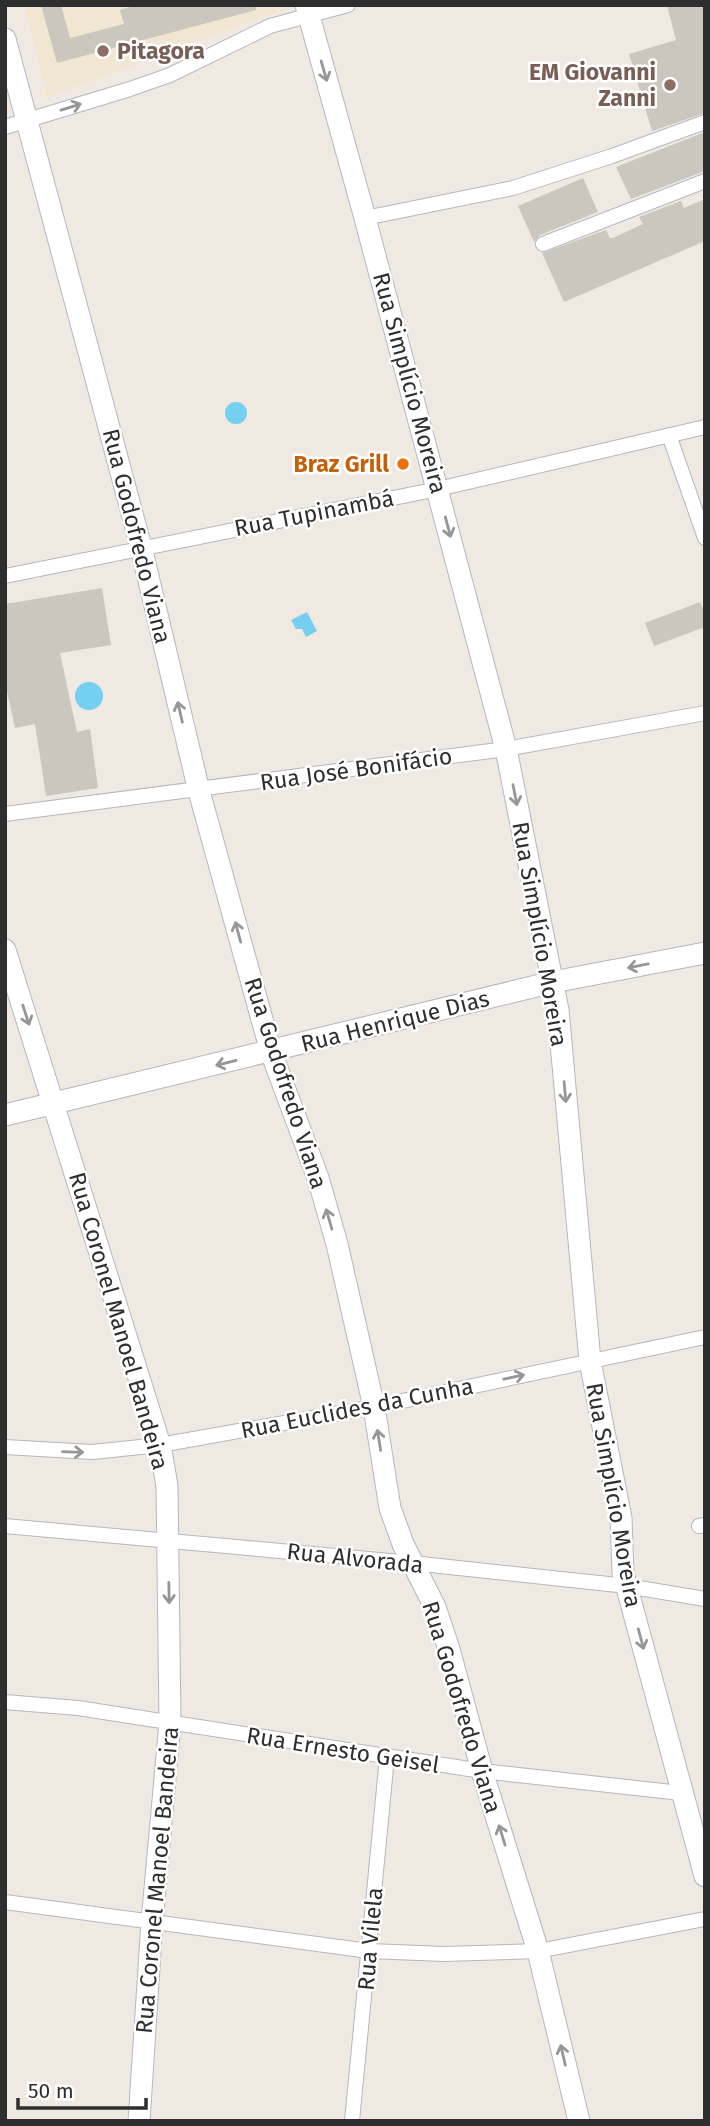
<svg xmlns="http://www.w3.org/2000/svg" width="710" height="2126" viewBox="0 0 710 2126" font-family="'Fira Sans',sans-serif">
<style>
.education{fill:#f0e6d1}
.water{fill:#75cff0}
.building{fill:#cbc7bf}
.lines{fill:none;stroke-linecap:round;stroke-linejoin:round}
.street-casing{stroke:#b4b7c1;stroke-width:16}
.secondary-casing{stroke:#b4b7c1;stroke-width:23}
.street{stroke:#fff;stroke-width:14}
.secondary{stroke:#fff;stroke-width:21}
.oneway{stroke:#969696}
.education-dot{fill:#8d6e63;stroke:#fff;stroke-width:2.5}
.food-dot{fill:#e8710a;stroke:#fff;stroke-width:2.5}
.labels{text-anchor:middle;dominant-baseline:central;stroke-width:5;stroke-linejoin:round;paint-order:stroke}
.education-label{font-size:23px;font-weight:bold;fill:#785e54;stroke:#fff;text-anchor:start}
.street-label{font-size:23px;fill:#2e2e2e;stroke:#fff}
.food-label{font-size:23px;font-weight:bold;fill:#c56008;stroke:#fff;text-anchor:end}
</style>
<rect width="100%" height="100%" fill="#efe9e1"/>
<polygon class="education" points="25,5 293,5 293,6 47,97"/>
<g class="water">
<circle cx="236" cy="413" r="11"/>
<polygon points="307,612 317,631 306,637 302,629 296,629 291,620"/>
<circle cx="89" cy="696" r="14"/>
</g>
<g class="building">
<polygon points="41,5 61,5 70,38 124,24 120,10 137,5 255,5 256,10 57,63"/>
<polygon points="667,5 705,5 705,113 652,131 629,54 676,40"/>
<polygon points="705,132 705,171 631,199 616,167"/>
<polygon points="583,178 598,212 540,235 534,242 518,206"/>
<polygon points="705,199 705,241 564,302 542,253 606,230 610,238 613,238 643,224 639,217 681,201 684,208"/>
<polygon points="102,588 111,645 60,653 77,732 90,729 98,788 46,796 35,724 15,728 5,682 5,604"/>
<polygon points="700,602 705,613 705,627 654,646 645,623"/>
</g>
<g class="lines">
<defs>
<g id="street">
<polyline points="5,127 130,89 170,75 270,26 348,5"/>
<polyline points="365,218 513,188 612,156 705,122"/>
<polyline points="543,244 705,181"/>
<polyline points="669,435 705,538"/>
<polyline points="5,576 438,489 705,427"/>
<polyline points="5,814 506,749 705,713"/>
<polyline points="5,1447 92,1452 160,1445 374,1407 705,1337"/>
<polyline points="5,1526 412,1563 627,1586 705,1599"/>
<polyline points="699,1526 705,1525"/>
<polyline points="5,1702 78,1708 482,1771 681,1793"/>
<polyline points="5,1902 369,1951 444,1954 538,1951 705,1919"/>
<polyline points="352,2121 387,1757"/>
</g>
<g id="secondary">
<polyline points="306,5 365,218 506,749 558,1010 590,1361 621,1518 623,1573 705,1876"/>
<polyline points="5,39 141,547 199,791 271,1052 318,1178 337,1244 374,1407 390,1508 403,1544 435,1607 449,1649 482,1771 538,1951 579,2121"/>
<polyline points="5,950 160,1445 167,1486 170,1723 152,1922 139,2121"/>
<polyline points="5,1115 553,982 705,953"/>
</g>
</defs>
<use href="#street" class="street-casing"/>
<use href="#secondary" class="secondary-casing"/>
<use href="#street" class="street"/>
<use href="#secondary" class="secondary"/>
</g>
<defs><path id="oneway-shaft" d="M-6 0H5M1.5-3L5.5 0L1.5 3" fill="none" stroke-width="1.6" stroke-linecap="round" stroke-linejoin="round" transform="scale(1.75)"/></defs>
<g class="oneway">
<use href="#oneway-shaft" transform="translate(324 71) rotate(74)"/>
<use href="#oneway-shaft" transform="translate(71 107) rotate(-17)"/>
<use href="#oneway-shaft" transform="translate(448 527) rotate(75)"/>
<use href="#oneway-shaft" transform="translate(180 712) rotate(-103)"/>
<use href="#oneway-shaft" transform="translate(515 795) rotate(79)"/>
<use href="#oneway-shaft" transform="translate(238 932) rotate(-105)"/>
<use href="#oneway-shaft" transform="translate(638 966) rotate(169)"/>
<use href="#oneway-shaft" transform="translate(26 1015) rotate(72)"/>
<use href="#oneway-shaft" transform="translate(226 1063) rotate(166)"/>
<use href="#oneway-shaft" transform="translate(565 1092) rotate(85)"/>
<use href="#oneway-shaft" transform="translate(329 1219) rotate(-106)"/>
<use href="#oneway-shaft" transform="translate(514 1377) rotate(-12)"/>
<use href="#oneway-shaft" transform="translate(379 1440) rotate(-99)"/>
<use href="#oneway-shaft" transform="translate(73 1452) rotate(2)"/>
<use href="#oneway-shaft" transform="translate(169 1593) rotate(89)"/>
<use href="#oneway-shaft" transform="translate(641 1639) rotate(75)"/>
<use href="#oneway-shaft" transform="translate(502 1835) rotate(-107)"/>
<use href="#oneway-shaft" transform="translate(563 2055) rotate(-103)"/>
</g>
<g class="education-dot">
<circle cx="103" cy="51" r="7"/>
<circle cx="670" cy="85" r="7"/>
</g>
<circle class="food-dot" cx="403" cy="464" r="7"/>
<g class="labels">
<g class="education-label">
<text x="117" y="51">Pitagora</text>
<text x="656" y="72" text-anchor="end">EM Giovanni<tspan x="656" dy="26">Zanni</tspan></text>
</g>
<g class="street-label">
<text transform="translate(410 383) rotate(75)">Rua Simplício Moreira</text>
<text transform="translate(314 513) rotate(-11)">Rua Tupinambá</text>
<text transform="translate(137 536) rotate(76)">Rua Godofredo Viana</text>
<text transform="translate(356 769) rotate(-8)">Rua José Bonifácio</text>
<text transform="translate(540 934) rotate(80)">Rua Simplício Moreira</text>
<text transform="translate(395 1021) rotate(-14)">Rua Henrique Dias</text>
<text transform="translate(286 1083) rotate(72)">Rua Godofredo Viana</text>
<text transform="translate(119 1321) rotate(74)">Rua Coronel Manoel Bandeira</text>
<text transform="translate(357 1408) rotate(-11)">Rua Euclides da Cunha</text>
<text transform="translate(614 1495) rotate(80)">Rua Simplício Moreira</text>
<text transform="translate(355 1558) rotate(6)">Rua Alvorada</text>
<text transform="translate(462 1707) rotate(73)">Rua Godofredo Viana</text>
<text transform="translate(343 1750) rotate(9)">Rua Ernesto Geisel</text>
<text transform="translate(157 1880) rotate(-85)">Rua Coronel Manoel Bandeira</text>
<text transform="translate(370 1939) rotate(-85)">Rua Vilela</text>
</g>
<g class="food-label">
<text x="389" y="464">Braz Grill</text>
</g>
</g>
<rect width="710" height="2126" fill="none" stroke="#2e2e2e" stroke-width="14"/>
<path d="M18 2098v10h128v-10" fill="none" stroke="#2e2e2e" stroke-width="3.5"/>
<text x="28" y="2098" font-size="21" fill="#2e2e2e" stroke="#ffffff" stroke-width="5" paint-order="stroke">50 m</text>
</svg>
